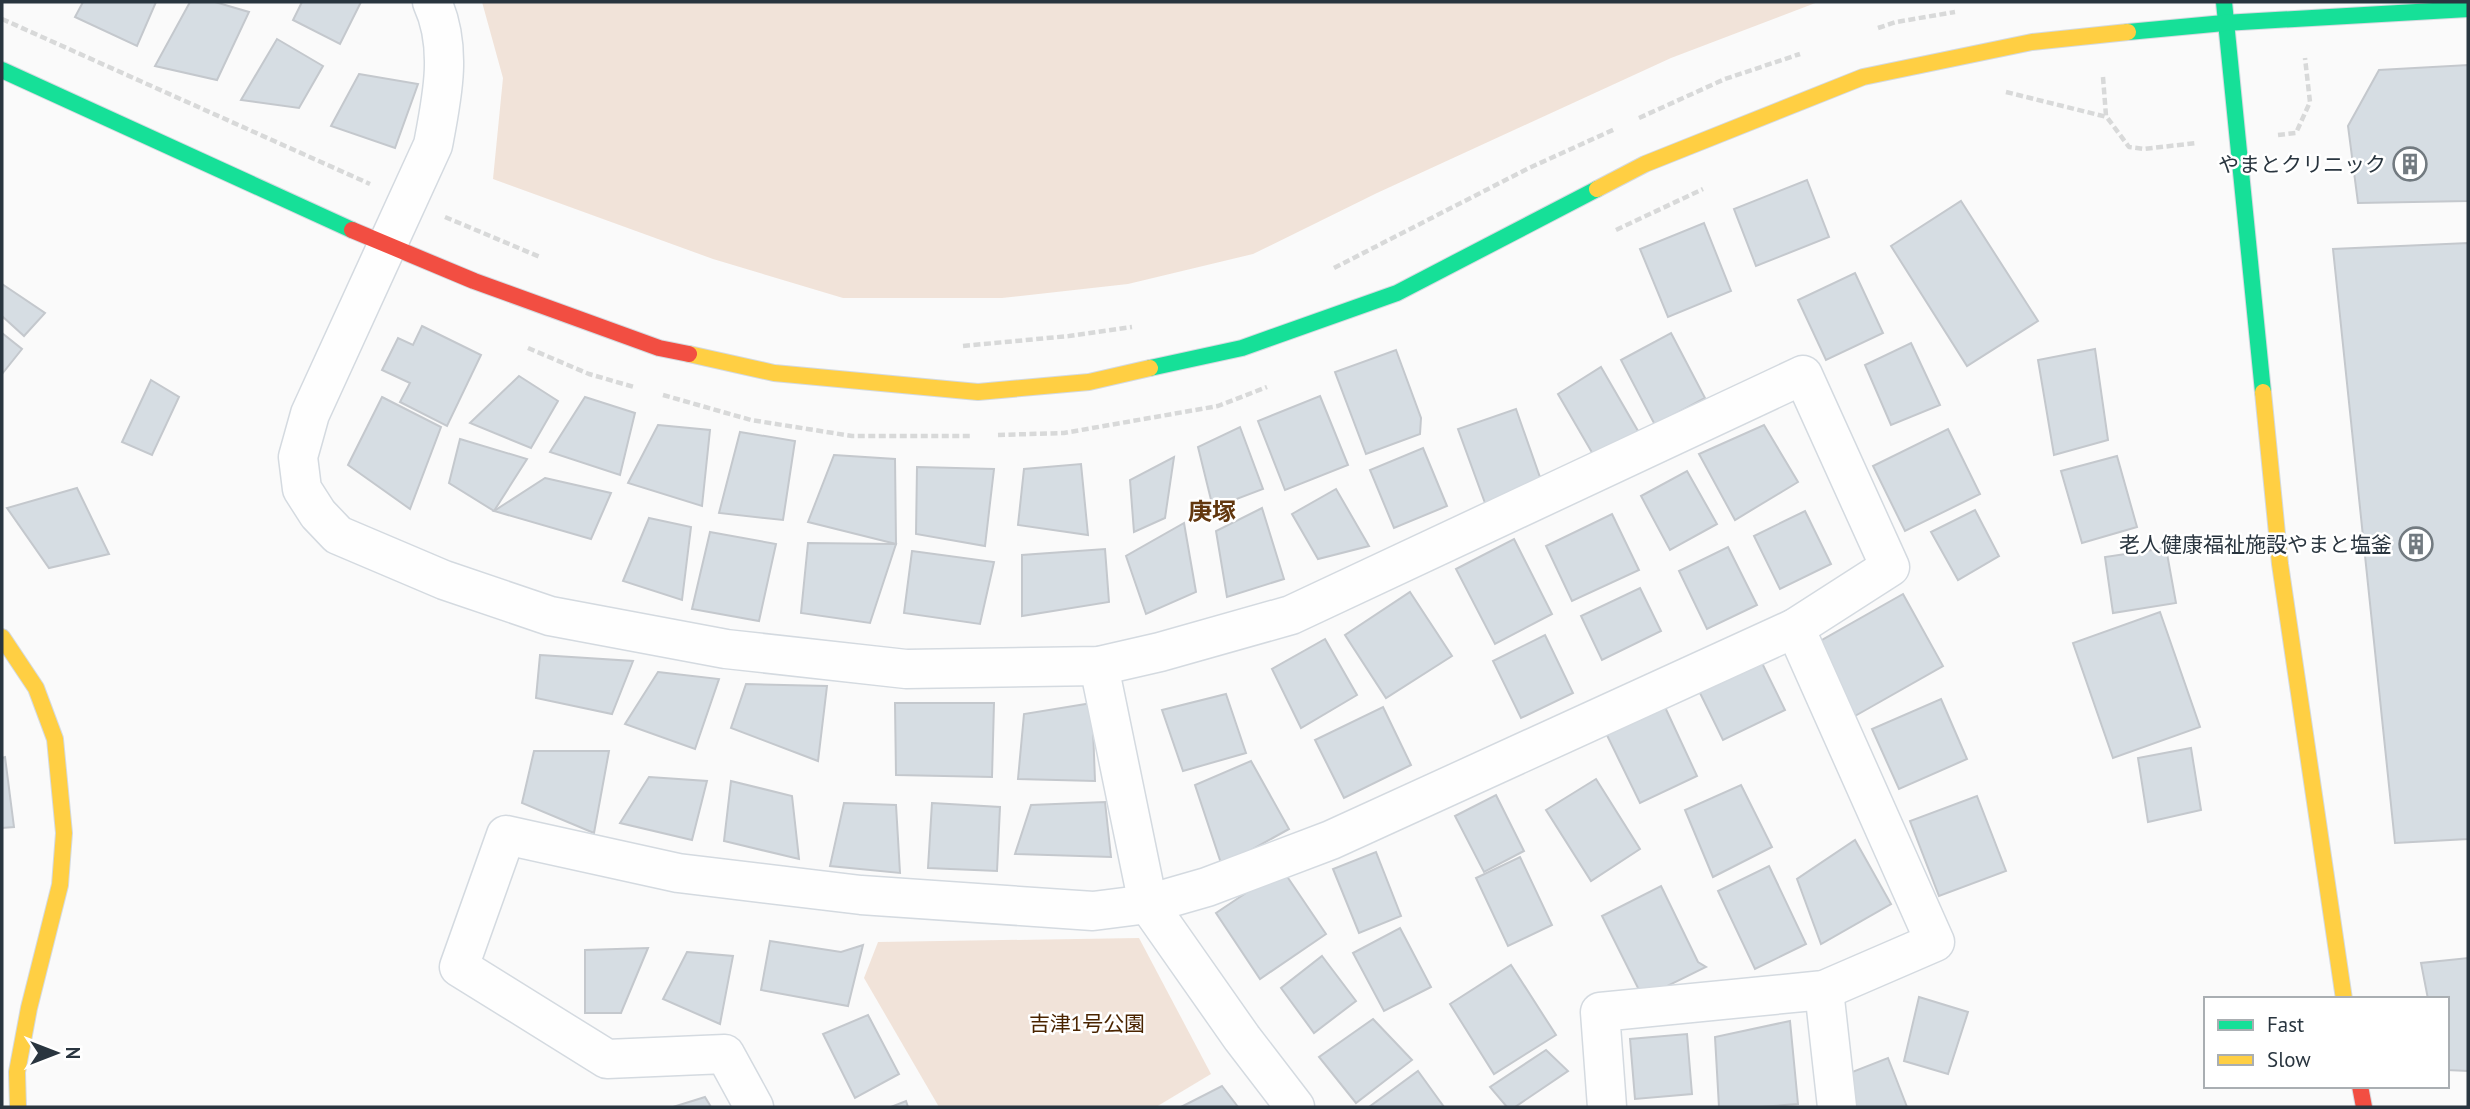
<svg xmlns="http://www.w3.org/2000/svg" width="2470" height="1109" viewBox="0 0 2470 1109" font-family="'PT Sans','Noto Sans JP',sans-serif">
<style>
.green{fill:#f1e3d9}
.building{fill:#d6dde3;stroke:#c4c8cd;stroke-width:2}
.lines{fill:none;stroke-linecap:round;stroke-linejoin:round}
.street-casing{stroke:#d4dae0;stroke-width:41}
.fast-casing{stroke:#d4dae0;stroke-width:18}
.slow-casing{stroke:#d4dae0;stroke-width:18}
.jam-casing{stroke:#d4dae0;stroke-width:18}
.path{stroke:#d8d9d9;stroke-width:4.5;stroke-dasharray:7 3.5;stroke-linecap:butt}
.street{stroke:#fefefe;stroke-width:38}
.fast{stroke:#16e098;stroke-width:16}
.slow{stroke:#ffcf43;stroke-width:16}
.jam{stroke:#f24e42;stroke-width:16}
.labels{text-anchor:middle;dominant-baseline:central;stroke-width:5;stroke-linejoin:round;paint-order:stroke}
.poi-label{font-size:21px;fill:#29353f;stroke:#fff;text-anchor:end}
.park-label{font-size:21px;fill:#4a2400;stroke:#fff}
.quarter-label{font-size:24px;font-weight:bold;fill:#62370e;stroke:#fff}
</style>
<rect width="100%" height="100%" fill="#fafafa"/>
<g class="green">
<polygon points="482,2 1818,2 1671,58 1377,193 1253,254 1128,284 1002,298 843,298 713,259 493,179 503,78"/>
<polygon points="1139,938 1211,1074 1156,1107 939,1107 864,978 878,942"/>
</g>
<g class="building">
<polygon points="83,2 156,2 137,46 75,17"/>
<polygon points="190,2 215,2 249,12 217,80 155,66"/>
<polygon points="302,2 361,2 340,44 293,20"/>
<polygon points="277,39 323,66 299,108 241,100"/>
<polygon points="2468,65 2468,201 2358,203 2348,126 2379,70"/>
<polygon points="359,74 418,84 395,148 331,126"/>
<polygon points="1807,180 1829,237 1756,266 1734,209"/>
<polygon points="1961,201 2038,321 1967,366 1891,246"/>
<polygon points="1704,223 1731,291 1668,317 1640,249"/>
<polygon points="2468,243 2468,839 2395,843 2333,249"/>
<polygon points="1855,273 1883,333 1826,360 1798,300"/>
<polygon points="2,284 45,313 24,336 2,316"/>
<polygon points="422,326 481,355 447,426 400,402 410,383 382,370 398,338 413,345"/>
<polygon points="2,333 22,349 2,374"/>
<polygon points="1671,333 1705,398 1655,425 1621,360"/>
<polygon points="1911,343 1940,405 1891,425 1865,365"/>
<polygon points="2095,349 2108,440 2054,455 2038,360"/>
<polygon points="1396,350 1421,418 1420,434 1366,454 1335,372"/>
<polygon points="1601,367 1638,431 1594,456 1558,394"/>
<polygon points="519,376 558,401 531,448 470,423"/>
<polygon points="151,380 179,397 152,455 122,442"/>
<polygon points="1320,396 1348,465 1285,490 1258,421"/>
<polygon points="382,397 441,427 410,509 348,465"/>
<polygon points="585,397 635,413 620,475 550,452"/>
<polygon points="1516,409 1542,483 1485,503 1458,429"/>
<polygon points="658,425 710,430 702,506 628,483"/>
<polygon points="1764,425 1798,482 1735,520 1699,454"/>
<polygon points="1240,427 1263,489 1213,508 1198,447"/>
<polygon points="1948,429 1980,494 1905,531 1873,466"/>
<polygon points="740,432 795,441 783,520 719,513"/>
<polygon points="460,439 527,459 494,511 449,483"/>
<polygon points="1423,448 1447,506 1394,528 1370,470"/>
<polygon points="834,455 895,459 896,544 808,522"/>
<polygon points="2117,456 2137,527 2082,543 2061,471"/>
<polygon points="1174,457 1165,518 1134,532 1130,480"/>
<polygon points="1081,464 1088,535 1018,525 1024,469"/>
<polygon points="917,467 994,469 985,546 916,534"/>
<polygon points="1687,471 1717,524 1670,550 1641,496"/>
<polygon points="545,478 611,493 591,539 494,511"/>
<polygon points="77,488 109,554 49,568 7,508"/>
<polygon points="1336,489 1369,546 1318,559 1292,514"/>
<polygon points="1262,508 1284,579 1227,597 1216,531"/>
<polygon points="1975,510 1999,556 1958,580 1931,532"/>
<polygon points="1805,511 1831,564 1780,589 1754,536"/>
<polygon points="1612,514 1639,570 1572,601 1546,546"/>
<polygon points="649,518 691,527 682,600 623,581"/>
<polygon points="1184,523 1196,592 1146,614 1126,556"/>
<polygon points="710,532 776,544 759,621 692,609"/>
<polygon points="1514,539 1552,614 1495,644 1456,569"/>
<polygon points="808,543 896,544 870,623 801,613"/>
<polygon points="1728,547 1757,605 1707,629 1679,571"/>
<polygon points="2166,548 2176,603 2113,613 2105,557"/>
<polygon points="1105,549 1109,602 1022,616 1022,555"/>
<polygon points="912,551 994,562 980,624 904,613"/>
<polygon points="1640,588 1661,631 1602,660 1581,616"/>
<polygon points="1410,592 1452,656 1386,698 1345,635"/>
<polygon points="1903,594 1943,666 1855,716 1815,644"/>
<polygon points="2160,612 2200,727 2113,758 2073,643"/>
<polygon points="1545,635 1573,693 1521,718 1493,661"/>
<polygon points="1325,639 1357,695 1301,728 1272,669"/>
<polygon points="540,655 633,661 612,714 536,698"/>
<polygon points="1760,659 1785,710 1723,740 1698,689"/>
<polygon points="658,672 719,679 695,749 625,724"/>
<polygon points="746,684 827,686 818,761 731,728"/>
<polygon points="1226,694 1246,753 1183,771 1162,710"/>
<polygon points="1941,699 1967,759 1899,789 1872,729"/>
<polygon points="895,703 994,703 992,777 896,775"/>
<polygon points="1092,703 1095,781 1018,779 1024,714"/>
<polygon points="1664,705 1697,776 1640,803 1603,727"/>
<polygon points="1383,707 1411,765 1344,798 1315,740"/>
<polygon points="2191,748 2201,810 2148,822 2138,758"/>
<polygon points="534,751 609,751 594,833 522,803"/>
<polygon points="5,757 14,827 2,828 2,758"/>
<polygon points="1251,761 1289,829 1222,866 1195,785"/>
<polygon points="649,777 707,781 692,840 620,823"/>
<polygon points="1596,779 1640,849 1591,881 1546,810"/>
<polygon points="731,781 792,796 799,859 724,841"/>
<polygon points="1741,785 1772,847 1713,877 1685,810"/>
<polygon points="1496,795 1524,851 1484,872 1455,816"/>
<polygon points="1977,796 2006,871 1939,896 1910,821"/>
<polygon points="1105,802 1111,857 1015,854 1031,805"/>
<polygon points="844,803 896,805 900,873 830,866"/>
<polygon points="932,803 1000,807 997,871 928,868"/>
<polygon points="1855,840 1891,904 1821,944 1797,879"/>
<polygon points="1376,852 1401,916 1359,933 1333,869"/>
<polygon points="1520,857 1552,925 1508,946 1476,878"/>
<polygon points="1769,866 1806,944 1755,969 1718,891"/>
<polygon points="1282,869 1326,934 1260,979 1216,913"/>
<polygon points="1661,886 1698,962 1706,967 1643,998 1602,916"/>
<polygon points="1400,928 1431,987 1384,1011 1353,953"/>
<polygon points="770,941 841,952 863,945 848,1006 761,990"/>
<polygon points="648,948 621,1013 585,1013 585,950"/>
<polygon points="687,952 733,956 720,1024 663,999"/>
<polygon points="1322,956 1356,1001 1314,1033 1281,988"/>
<polygon points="2468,958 2468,1071 2447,1070 2447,999 2428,999 2421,963"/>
<polygon points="1511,965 1556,1035 1494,1074 1450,1004"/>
<polygon points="1919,997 1968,1012 1948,1074 1904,1061"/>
<polygon points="868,1015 899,1074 855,1098 823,1034"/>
<polygon points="1373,1019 1412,1060 1356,1103 1319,1057"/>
<polygon points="1790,1021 1798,1104 1760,1107 1719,1107 1715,1037"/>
<polygon points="1687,1034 1692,1094 1635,1099 1630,1039"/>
<polygon points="1546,1050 1568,1071 1515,1107 1507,1107 1490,1087"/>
<polygon points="1888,1058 1907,1107 1854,1107 1847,1074"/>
<polygon points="1418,1071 1444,1107 1369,1107"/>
<polygon points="1222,1086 1238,1107 1181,1107"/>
<polygon points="705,1097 711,1107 673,1107"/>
<polygon points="906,1101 908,1107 891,1107"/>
</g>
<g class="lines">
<defs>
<g id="street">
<path d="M432 2C453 47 442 98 433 145L310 414 298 457 302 489 318 514 338 535 444 580 550 616 726 649 906 669 1099 666 1160 652 1291 615 1803 375 1890 567 1795 628 1331 840 1207 887 1148 904 1093 911 861 895 678 873 506 835 459 967 607 1059 725 1054 754 1107"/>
<polyline points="1099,666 1148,904 1242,1038 1295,1107"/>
<polyline points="1824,990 1837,1107"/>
<polyline points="1607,1107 1600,1012 1824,990 1935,942 1795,628"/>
</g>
<g id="fast">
<polyline points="2224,2 2263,392"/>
<polyline points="2128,32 2224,23 2468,9"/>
<polyline points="2,70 352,230"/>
<polyline points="1150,368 1242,348 1397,293 1597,189"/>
</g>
<g id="slow">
<polyline points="1597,189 1645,164 1863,77 2032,42 2128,32"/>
<polyline points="689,354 774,373 978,392 1089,382 1150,368"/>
<polyline points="2263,392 2280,564 2344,999"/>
<polyline points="2,637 36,688 55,739 64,833 60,885 29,1008 17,1072 18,1107"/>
</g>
<g id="jam">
<polyline points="352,230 474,281 659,348 689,354"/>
<polyline points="2360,1086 2364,1107"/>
</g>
</defs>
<use href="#street" class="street-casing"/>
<use href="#fast" class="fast-casing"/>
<use href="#slow" class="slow-casing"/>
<use href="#jam" class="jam-casing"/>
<g class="path">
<polyline points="2,19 370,184"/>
<polyline points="1878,28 1896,22 1955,12"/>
<polyline points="2103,77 2106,116 2129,147 2144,149 2196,143"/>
<polyline points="2006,92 2107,117"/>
<polyline points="1639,118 1725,79 1800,54"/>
<polyline points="2278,135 2296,133 2310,102 2305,58"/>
<polyline points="445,217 540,257"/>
<polyline points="1616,230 1703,189"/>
<polyline points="1334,268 1529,168 1615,129"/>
<polyline points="963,346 1069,336 1132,327"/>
<polyline points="528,348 589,374 634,387"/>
<polyline points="663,395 751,420 852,436 972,436"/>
<polyline points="998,435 1064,433 1218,406 1267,387"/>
</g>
<use href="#street" class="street"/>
<use href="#fast" class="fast"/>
<use href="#slow" class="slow"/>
<use href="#jam" class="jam"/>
</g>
<defs>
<symbol id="building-ring" viewBox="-11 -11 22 22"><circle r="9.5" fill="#fff" stroke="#727a80" stroke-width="1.5"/><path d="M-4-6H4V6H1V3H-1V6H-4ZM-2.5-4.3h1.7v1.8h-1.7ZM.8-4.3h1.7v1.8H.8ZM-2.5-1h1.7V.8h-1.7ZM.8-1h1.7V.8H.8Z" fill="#727a80"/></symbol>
</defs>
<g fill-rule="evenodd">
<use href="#building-ring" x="2391" y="145" width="38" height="38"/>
<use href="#building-ring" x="2397" y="525" width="38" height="38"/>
</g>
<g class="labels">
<g class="poi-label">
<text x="2386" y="164">やまとクリニック</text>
<text x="2392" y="544">老人健康福祉施設やまと塩釜</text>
</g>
<g class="park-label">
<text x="1087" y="1023">吉津1号公園</text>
</g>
<g class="quarter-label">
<text x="1212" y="511">庚塚</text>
</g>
</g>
<rect width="2470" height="1109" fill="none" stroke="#29353f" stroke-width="7"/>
<rect x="2204" y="997" width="245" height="91" fill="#ffffff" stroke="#a9aeb2" stroke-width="2"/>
<rect x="2218" y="1020" width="35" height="10" fill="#16e098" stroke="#a9aeb2" stroke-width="2"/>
<text x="2267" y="1032" font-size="21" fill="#29353f">Fast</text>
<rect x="2218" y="1055" width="35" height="10" fill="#ffcf43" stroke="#a9aeb2" stroke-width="2"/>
<text x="2267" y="1067" font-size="21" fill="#29353f">Slow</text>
<g transform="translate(56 1053) rotate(90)" stroke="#ffffff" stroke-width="5" paint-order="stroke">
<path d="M0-5L12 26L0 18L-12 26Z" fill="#29353f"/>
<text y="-10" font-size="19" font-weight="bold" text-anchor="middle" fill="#29353f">N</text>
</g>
</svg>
